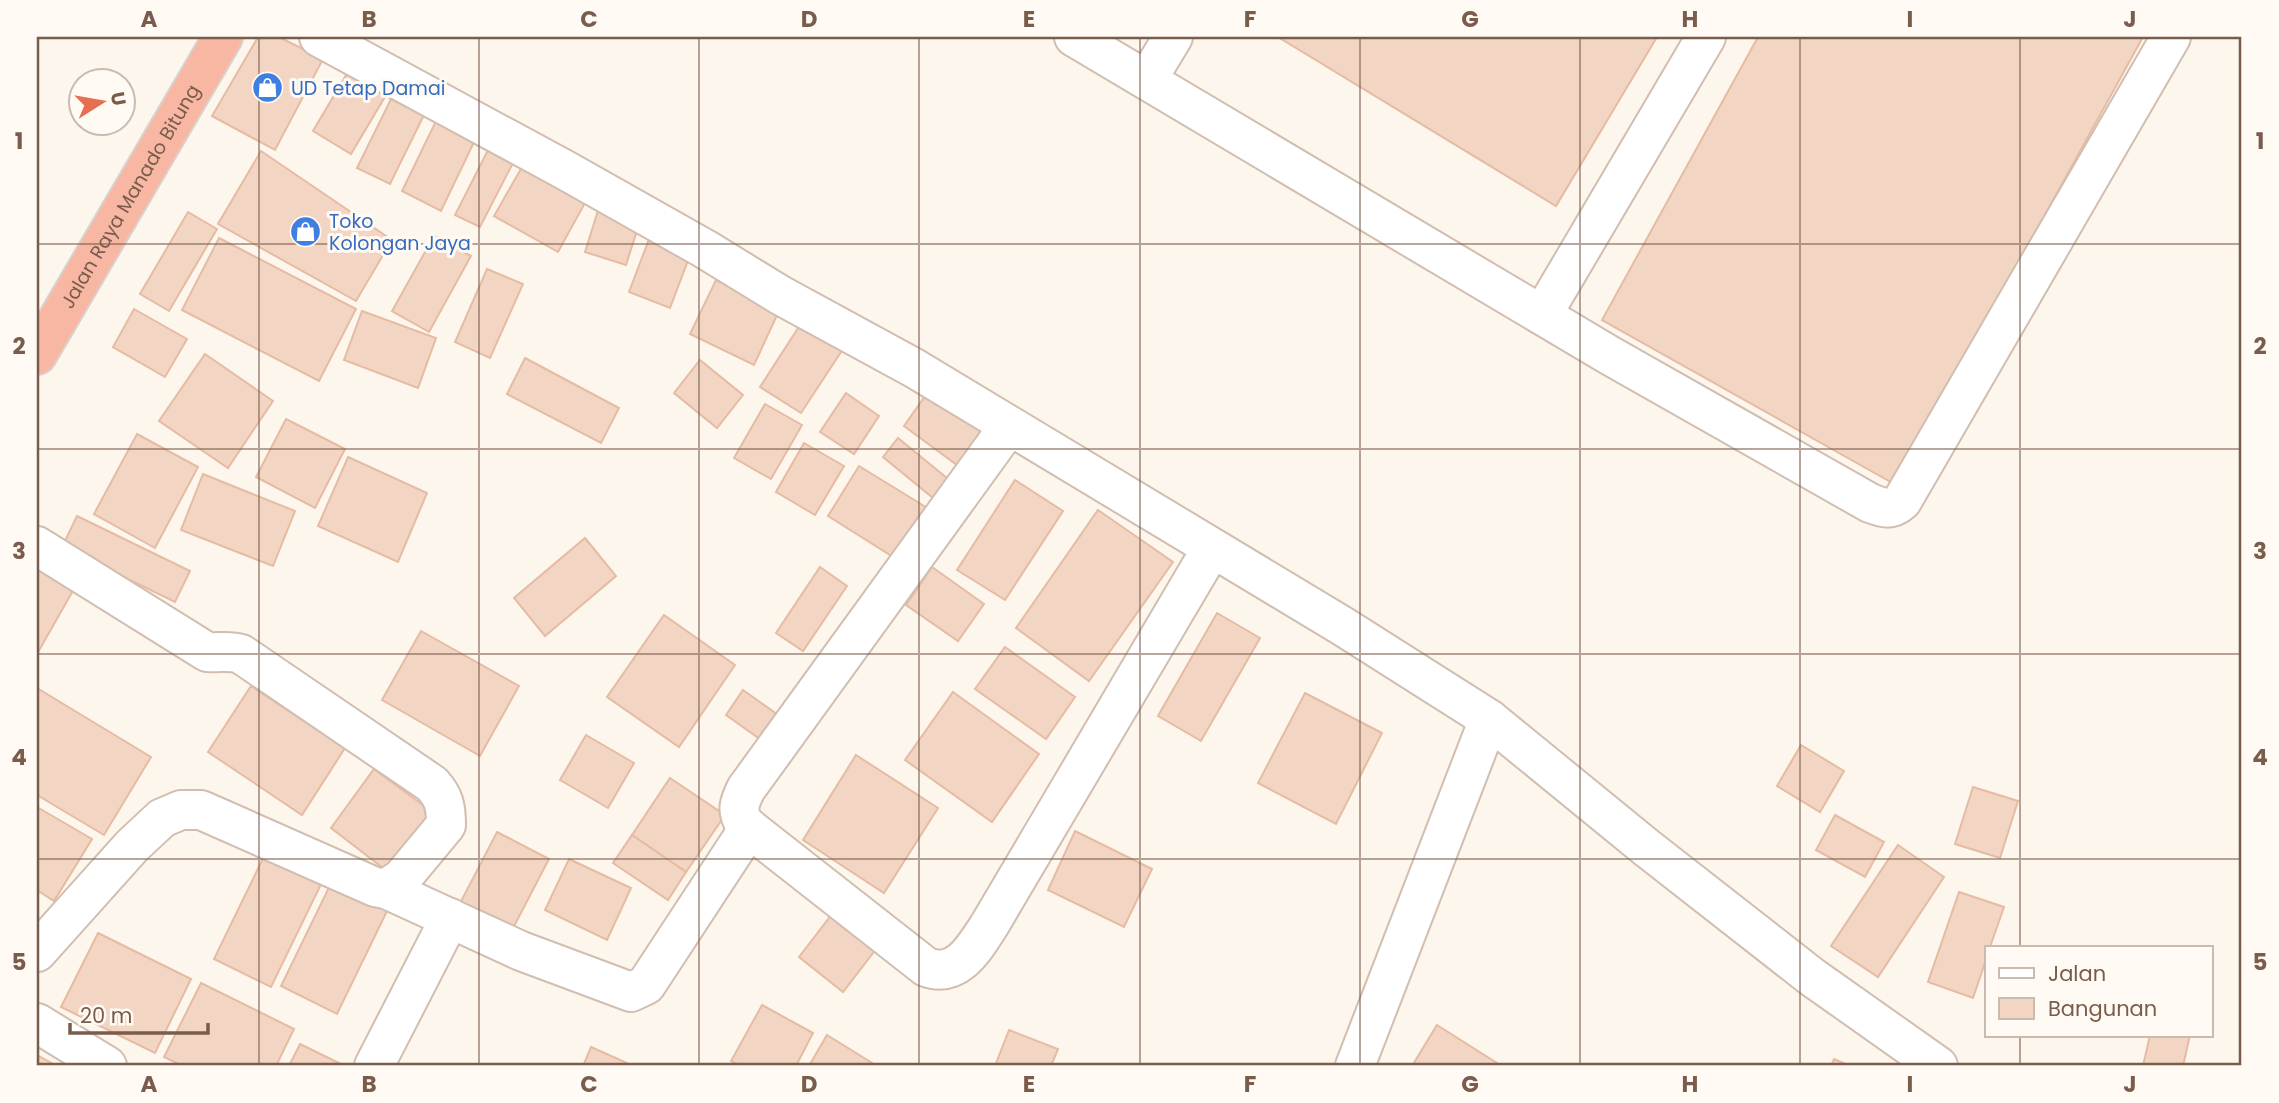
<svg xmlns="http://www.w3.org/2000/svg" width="2279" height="1103" viewBox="0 0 2279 1103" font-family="Poppins,sans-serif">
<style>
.building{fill:#f3d5c3;stroke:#e6bba3;stroke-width:2}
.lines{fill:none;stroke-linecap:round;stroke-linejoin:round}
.minor-casing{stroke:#d1beb0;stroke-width:42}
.highway-casing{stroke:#dad1cd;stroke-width:42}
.minor{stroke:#fff;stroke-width:38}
.highway{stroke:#f7b7a3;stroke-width:38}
.grid{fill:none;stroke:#7a5c4d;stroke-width:2;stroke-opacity:0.55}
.labels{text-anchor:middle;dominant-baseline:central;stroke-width:6;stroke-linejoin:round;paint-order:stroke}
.shop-label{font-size:19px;fill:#366cbe;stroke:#fffaf3;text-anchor:start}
.street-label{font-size:19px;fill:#7a5c4d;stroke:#fffaf3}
.neatline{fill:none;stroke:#7a5c4d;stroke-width:2.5}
.grid-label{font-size:23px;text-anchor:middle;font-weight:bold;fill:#7a5c4d}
</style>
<rect width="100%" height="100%" fill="#fdf6ec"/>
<g class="building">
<polygon points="258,37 279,37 323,59 275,150 212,116"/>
<polygon points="1278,37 1657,37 1556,206"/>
<polygon points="1758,37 2143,37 1896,485 1602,320"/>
<polygon points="351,67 389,90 351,154 313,131"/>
<polygon points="391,99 424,115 390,184 357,168"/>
<polygon points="436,121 475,140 441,211 402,191"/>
<polygon points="491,144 516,157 480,227 455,215"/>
<polygon points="261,151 392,240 356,301 218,224"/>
<polygon points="522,167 585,203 558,252 494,216"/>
<polygon points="600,204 641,218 626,265 585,252"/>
<polygon points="188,212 217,229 169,311 140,294"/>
<polygon points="651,234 692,250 670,308 629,292"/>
<polygon points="434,236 471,256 429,332 392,311"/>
<polygon points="219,238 356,309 319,381 182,310"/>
<polygon points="487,269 523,284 490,358 455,342"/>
<polygon points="716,280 779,311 754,365 690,334"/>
<polygon points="134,309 187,339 165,377 113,347"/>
<polygon points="362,311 436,338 418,388 344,360"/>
<polygon points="804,319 845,346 801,413 760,387"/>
<polygon points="205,354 273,401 228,468 159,421"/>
<polygon points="525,358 619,408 601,443 507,394"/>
<polygon points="700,360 743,395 717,428 674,393"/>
<polygon points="930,389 984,427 957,465 904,426"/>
<polygon points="846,393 879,416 854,454 820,432"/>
<polygon points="765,404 802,425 771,479 734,458"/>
<polygon points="286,419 345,449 315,508 256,477"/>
<polygon points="137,434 198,467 155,548 94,514"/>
<polygon points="898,438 948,479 933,498 883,457"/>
<polygon points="804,443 844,466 815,515 776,492"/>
<polygon points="348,457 427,493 398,562 318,526"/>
<polygon points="859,466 929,509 898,560 828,516"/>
<polygon points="203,474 295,511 273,566 181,530"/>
<polygon points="1015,480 1063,511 1005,600 957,570"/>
<polygon points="1098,510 1173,562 1089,681 1016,628"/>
<polygon points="77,516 190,571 175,602 62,547"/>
<polygon points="585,538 616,576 545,636 514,598"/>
<polygon points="37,554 79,580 37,654"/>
<polygon points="820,567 847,586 803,651 776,633"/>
<polygon points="932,567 984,604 958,641 906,605"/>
<polygon points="1217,613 1260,638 1201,741 1158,716"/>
<polygon points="664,615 735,665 679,747 607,697"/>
<polygon points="421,631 519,686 480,756 382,700"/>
<polygon points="1005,647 1075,697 1046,739 975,689"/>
<polygon points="251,686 345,748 302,815 208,752"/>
<polygon points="37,688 151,757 104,835 37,795"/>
<polygon points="743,690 781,717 764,742 726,715"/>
<polygon points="953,692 1039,754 992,822 905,760"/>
<polygon points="1305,693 1382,733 1336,824 1258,783"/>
<polygon points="586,735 634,763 608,808 560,780"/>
<polygon points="1801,745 1844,771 1820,812 1777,786"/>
<polygon points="856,755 938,808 884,893 803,840"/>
<polygon points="374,769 431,811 387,871 331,828"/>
<polygon points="670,778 725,815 686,872 632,835"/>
<polygon points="1973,787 2018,801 2000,858 1955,844"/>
<polygon points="37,807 92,839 54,901 37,890"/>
<polygon points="1835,815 1884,842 1865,877 1816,850"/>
<polygon points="1075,831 1152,869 1124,927 1048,890"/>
<polygon points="497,832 549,859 509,936 457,909"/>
<polygon points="632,835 686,872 668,900 613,863"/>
<polygon points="1898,845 1944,877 1878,977 1831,946"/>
<polygon points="268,848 325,876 271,987 214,959"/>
<polygon points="569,859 631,888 607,940 545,910"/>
<polygon points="335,875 391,903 337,1014 281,986"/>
<polygon points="1959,892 2004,907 1990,947 1987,947 1987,957 1973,998 1928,982"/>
<polygon points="839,905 883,940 843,992 799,957"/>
<polygon points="98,933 191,979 155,1053 61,1007"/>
<polygon points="201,983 294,1029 276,1066 183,1066 164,1057"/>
<polygon points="762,1005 813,1033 796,1066 741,1066 731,1061"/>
<polygon points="1437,1025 1500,1065 1499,1066 1412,1066"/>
<polygon points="1009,1030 1058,1049 1051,1066 995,1066"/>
<polygon points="827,1035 877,1066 809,1066"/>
<polygon points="2150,1035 2190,1035 2183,1066 2143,1066"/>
<polygon points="300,1044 345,1066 289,1066"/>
<polygon points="591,1047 627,1063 626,1066 583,1066"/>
<polygon points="37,1055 55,1065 54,1066 37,1066"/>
<polygon points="1834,1059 1850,1066 1831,1066"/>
</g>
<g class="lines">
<defs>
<g id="minor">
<polyline points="319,37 565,170 705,249 780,295 914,368 1344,627 1489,719 1647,848 1812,977 1938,1066"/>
<path d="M1074 37 1609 355 1870 503C1883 508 1891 511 1902 501L2171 37"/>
<polyline points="1147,80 1173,37"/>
<polyline points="1542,315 1706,37"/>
<path d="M1009 426 746 789C739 803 736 811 745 825L926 967C958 979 975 947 990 924L1212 548"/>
<path d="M37 546 207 652C219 653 229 650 241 654L432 784C444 797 446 807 446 825L402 878 386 889 375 887 201 810H181L162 818 132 846 37 952"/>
<polyline points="386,889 521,951 631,992 646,985 749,828"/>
<polyline points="37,1023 107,1066"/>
<polyline points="374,1066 450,918"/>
<polyline points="1355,1066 1489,719"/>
</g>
<g id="highway">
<path id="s1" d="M37 355 223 37"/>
</g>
</defs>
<use href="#minor" class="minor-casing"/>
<use href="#highway" class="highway-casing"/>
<use href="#minor" class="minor"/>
<use href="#highway" class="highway"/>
</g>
<path class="grid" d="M259 37V1066M479 37V1066M699 37V1066M919 37V1066M1140 37V1066M1360 37V1066M1580 37V1066M1800 37V1066M2020 37V947M37 244H2242M37 449H2242M37 654H2242M37 859H2242M2020 1035V1066"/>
<defs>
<symbol id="shop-disc" viewBox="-11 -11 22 22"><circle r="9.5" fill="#3f7fe0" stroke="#fffaf3"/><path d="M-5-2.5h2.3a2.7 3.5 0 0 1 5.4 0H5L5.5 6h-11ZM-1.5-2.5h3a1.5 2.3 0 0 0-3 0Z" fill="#fff"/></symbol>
</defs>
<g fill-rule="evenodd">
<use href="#shop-disc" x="250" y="70" width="35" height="35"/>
<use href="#shop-disc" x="288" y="214" width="35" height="35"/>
</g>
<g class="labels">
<g class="shop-label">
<text x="291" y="88">UD Tetap Damai</text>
<text x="329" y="221">Toko<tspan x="329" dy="22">Kolongan Jaya</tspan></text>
</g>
<g class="street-label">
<text stroke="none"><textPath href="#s1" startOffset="184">Jalan Raya Manado Bitung</textPath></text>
</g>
</g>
<rect width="2279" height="1103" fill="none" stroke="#fffaf3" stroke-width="77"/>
<rect x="1985" y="946" width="228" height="91" fill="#fffaf3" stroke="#cabbb1" stroke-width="2"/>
<rect x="1999" y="968" width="35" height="10" fill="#ffffff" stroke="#cabbb1" stroke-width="2"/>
<text x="2048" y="981" font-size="21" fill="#7a5c4d">Jalan</text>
<rect x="1999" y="998" width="35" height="21" fill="#f3d5c3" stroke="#cabbb1" stroke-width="2"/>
<text x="2048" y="1016" font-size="21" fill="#7a5c4d">Bangunan</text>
<g transform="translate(102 102) rotate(79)"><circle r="33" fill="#fffaf3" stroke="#cabbb1" stroke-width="2"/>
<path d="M0-5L12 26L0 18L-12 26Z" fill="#e76f51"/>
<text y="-10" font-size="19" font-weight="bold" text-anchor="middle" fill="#7a5c4d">U</text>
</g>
<path d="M70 1023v10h138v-10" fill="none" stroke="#7a5c4d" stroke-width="3.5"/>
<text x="80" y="1023" font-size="21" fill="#7a5c4d" stroke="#fffaf3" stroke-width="5" paint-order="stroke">20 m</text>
<rect x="38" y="38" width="2202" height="1026" class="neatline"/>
<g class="grid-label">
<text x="149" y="27">A</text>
<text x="369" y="27">B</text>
<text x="589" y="27">C</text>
<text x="809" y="27">D</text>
<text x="1029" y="27">E</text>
<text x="1250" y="27">F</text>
<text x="1470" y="27">G</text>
<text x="1690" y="27">H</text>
<text x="1910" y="27">I</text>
<text x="2130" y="27">J</text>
<text x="19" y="149">1</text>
<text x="2260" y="149">1</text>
<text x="19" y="354">2</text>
<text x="2260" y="354">2</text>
<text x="19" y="559">3</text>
<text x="2260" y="559">3</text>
<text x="19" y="765">4</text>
<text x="2260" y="765">4</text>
<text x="19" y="970">5</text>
<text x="2260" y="970">5</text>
<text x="149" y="1092">A</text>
<text x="369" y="1092">B</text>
<text x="589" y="1092">C</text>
<text x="809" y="1092">D</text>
<text x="1029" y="1092">E</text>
<text x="1250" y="1092">F</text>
<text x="1470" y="1092">G</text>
<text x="1690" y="1092">H</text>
<text x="1910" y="1092">I</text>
<text x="2130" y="1092">J</text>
</g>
</svg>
